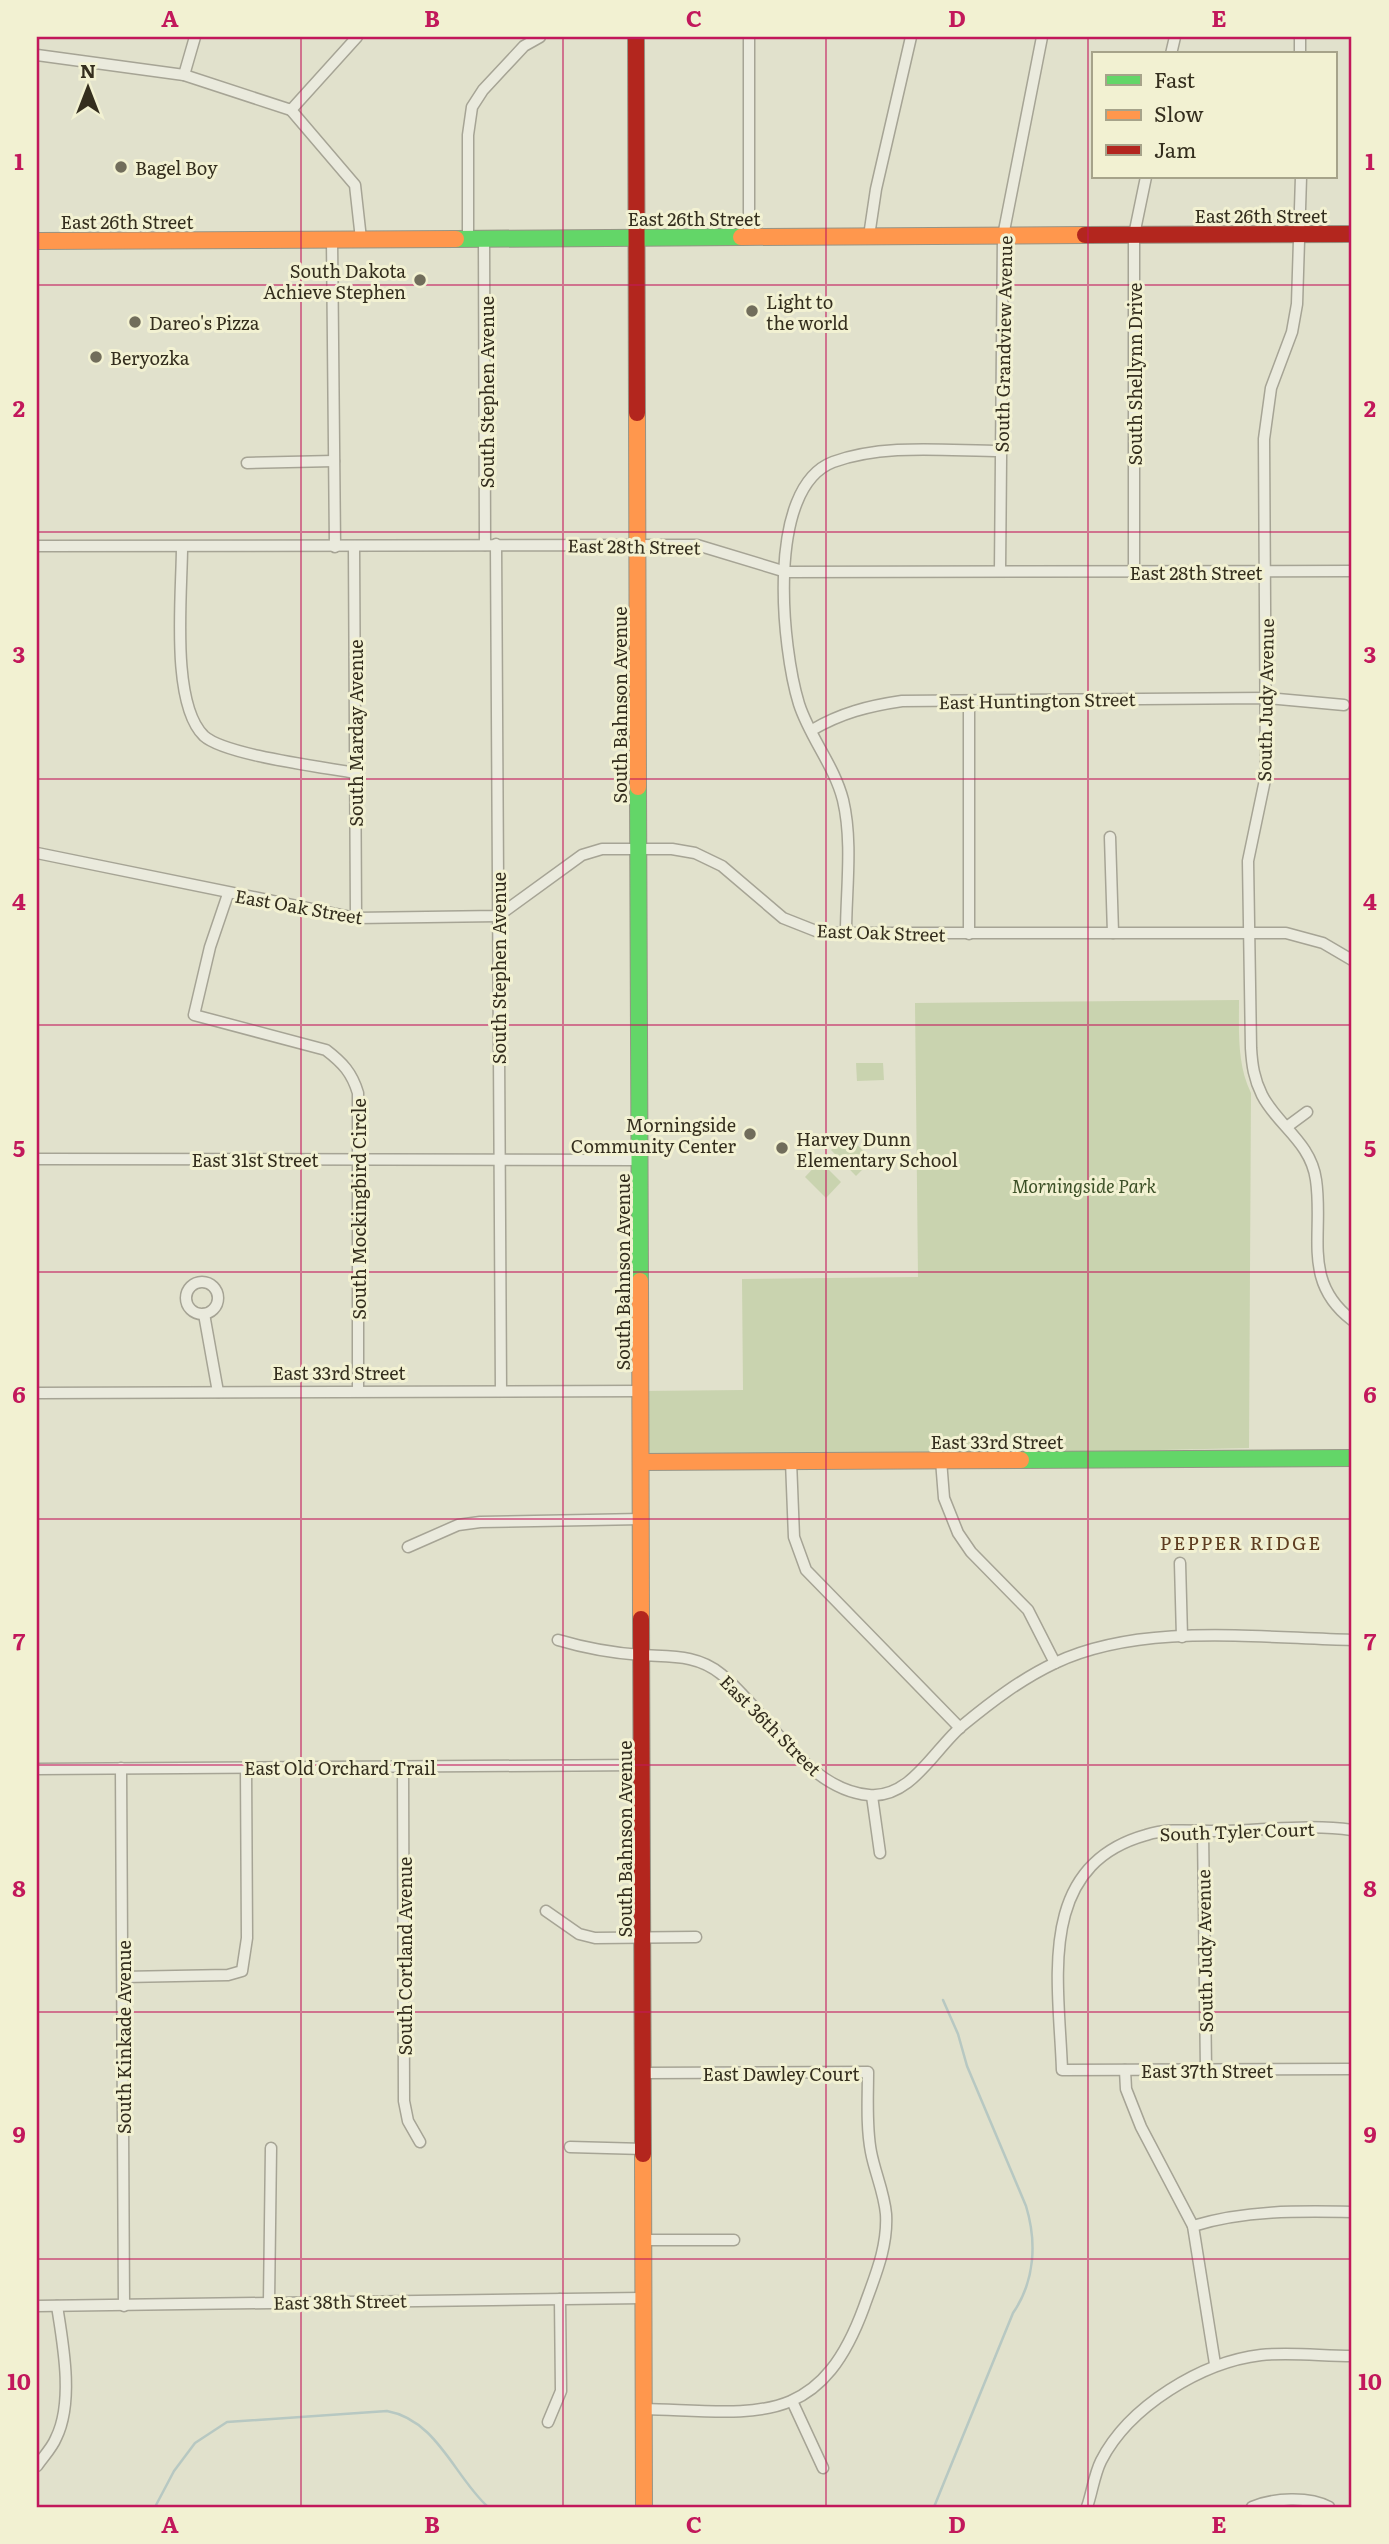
<svg xmlns="http://www.w3.org/2000/svg" width="1389" height="2544" viewBox="0 0 1389 2544" font-family="Literata,serif">
<style>
.green{fill:#c9d3af}
.lines{fill:none;stroke-linecap:round;stroke-linejoin:round}
.stream{stroke:#b7c8c2;stroke-width:2.5}
.street-casing{stroke:#a6a495;stroke-width:13}
.fast-casing{stroke:#969485;stroke-width:18}
.slow-casing{stroke:#969485;stroke-width:18}
.jam-casing{stroke:#969485;stroke-width:18}
.street{stroke:#eaeadd;stroke-width:10}
.fast{stroke:#63d668;stroke-width:16}
.slow{stroke:#ff974d;stroke-width:16}
.jam{stroke:#b3261e;stroke-width:16}
.grid{fill:none;stroke:#c2185b;stroke-width:2;stroke-opacity:0.55}
.poi-dot{fill:#716d5b;stroke:#f2f1d2;stroke-width:2.5}
.labels{text-anchor:middle;dominant-baseline:central;stroke-width:6;stroke-linejoin:round;paint-order:stroke}
.poi-label{font-size:18px;fill:#342e1e;stroke:#f2f1d2;text-anchor:start}
.street-label{font-size:18px;fill:#342e1e;stroke:#f2f1d2}
.park-label{font-size:18px;font-style:italic;fill:#3b4f26;stroke:#f2f1d2}
.neighbourhood-label{font-size:19px;letter-spacing:2px;fill:#5e3d21;stroke:#f2f1d2}
.neatline{fill:none;stroke:#c2185b;stroke-width:2.5}
.grid-label{font-size:23px;text-anchor:middle;font-weight:bold;fill:#c2185b}
</style>
<rect width="100%" height="100%" fill="#e1e1cc"/>
<g class="green">
<path d="M1239 1000C1239 1033 1237 1064 1251 1093L1249 1448 642 1462 641 1391 743 1390 742 1279 918 1277 915 1003Z"/>
<polygon points="856,1063 883,1063 884,1080 857,1081"/>
<polygon points="847,1134 872,1160 856,1176 831,1150"/>
<polygon points="820,1161 841,1182 826,1198 805,1177"/>
</g>
<g class="lines">
<g class="stream">
<path d="M155 2507 174 2471 195 2443 227 2422 387 2411C437 2420 454 2476 488 2507"/>
<path d="M934 2507 1013 2313C1035 2281 1037 2242 1026 2206L967 2066 958 2034 943 2000"/>
</g>
<defs>
<g id="street">
<polyline points="1300,37 1300,54"/>
<polyline points="1171,54 1175,37"/>
<polyline points="37,55 184,75 291,110 357,37"/>
<polyline points="184,75 195,37"/>
<polyline points="291,110 355,185 361,239"/>
<path d="M1301 177 1297 304 1292 332 1271 388 1264 439 1266 775 1248 861 1251 1048C1252 1065 1254 1079 1262 1095 1277 1125 1311 1142 1316 1180 1324 1234 1301 1281 1352 1320"/>
<polyline points="869,236 876,189 911,37"/>
<polyline points="749,237 749,37"/>
<polyline points="468,238 468,135 472,107 483,90 524,46 540,37"/>
<polyline points="484,238 485,545"/>
<polyline points="332,239 335,547"/>
<polyline points="247,463 334,461"/>
<polyline points="496,544 501,1391"/>
<polyline points="37,546 697,545 786,572 1352,571"/>
<path d="M182 547C182 593 170 703 204 736 225 755 322 767 355 773"/>
<polyline points="354,547 356,918"/>
<polyline points="1000,571 1003,236 1042,37"/>
<polyline points="1134,572 1134,235 1146,177"/>
<polyline points="969,701 969,934"/>
<path d="M812 730C841 713 868 706 902 701L1267 698 1344 705"/>
<polyline points="1110,837 1113,933"/>
<polyline points="37,853 356,918 498,916 582,855 602,849 672,849 695,853 722,866 783,918 821,933 1286,933 1323,943 1352,960"/>
<path d="M228 894 210 947 194 1015 326 1050C343 1063 352 1073 358 1093V1391"/>
<path d="M846 933C846 891 853 842 843 800 834 765 810 738 799 704 782 649 765 488 833 462 885 443 948 451 1002 451"/>
<polyline points="1288,1126 1307,1112"/>
<polyline points="37,1159 641,1160"/>
<circle cx="202" cy="1298" r="16"/>
<polyline points="204,1314 218,1392"/>
<polyline points="37,1393 641,1391"/>
<polyline points="941,1460 944,1498 958,1533 971,1552 1028,1610 1055,1663"/>
<polyline points="791,1461 794,1537 806,1570 960,1728"/>
<polyline points="408,1547 458,1525 480,1522 642,1519"/>
<polyline points="1180,1563 1182,1637"/>
<path d="M558 1640C585 1648 612 1653 641 1655 670 1657 697 1654 721 1674 767 1711 806 1790 869 1795 911 1799 935 1748 963 1725 991 1702 1021 1679 1055 1663 1141 1622 1259 1638 1352 1640"/>
<polyline points="403,1767 404,2101 408,2121 420,2142"/>
<polyline points="121,1768 124,2306"/>
<polyline points="37,1769 642,1765"/>
<polyline points="872,1796 880,1853"/>
<path d="M1352 1830C1311 1824 1266 1830 1225 1831 1199 1832 1171 1827 1146 1835 1035 1866 1059 1982 1062 2070L1352 2069"/>
<polyline points="1203,1831 1206,2070"/>
<polyline points="546,1911 579,1934 595,1938 696,1937"/>
<polyline points="123,1977 228,1975 242,1971 247,1938 246,1767"/>
<polyline points="1125,2070 1126,2089 1141,2127 1193,2226 1215,2364"/>
<polyline points="570,2147 644,2149"/>
<path d="M1193 2226C1245 2210 1298 2211 1352 2212"/>
<polyline points="644,2240 734,2240"/>
<polyline points="269,2302 271,2148"/>
<polyline points="37,2306 643,2298"/>
<polyline points="792,2401 823,2468"/>
<path d="M644 2409C756 2412 819 2430 864 2307 875 2276 888 2247 886 2214 884 2192 875 2173 871 2152 866 2126 868 2098 868 2072L644 2073"/>
<polyline points="548,2422 561,2391 560,2299"/>
<path d="M37 2466C43 2457 52 2448 56 2438 74 2402 63 2344 57 2306"/>
<path d="M1087 2507C1092 2493 1094 2475 1101 2461 1129 2406 1202 2362 1261 2355 1291 2352 1322 2356 1352 2356"/>
<path d="M1252 2507C1273 2498 1309 2496 1329 2507"/>
</g>
<g id="fast">
<polyline points="456,239 741,237"/>
<polyline points="638,787 640,1281"/>
<polyline points="1021,1460 1352,1458"/>
</g>
<g id="slow">
<polyline points="741,237 1085,235"/>
<polyline points="37,241 456,239"/>
<polyline points="637,413 638,787"/>
<polyline points="640,1281 641,1619"/>
<polyline points="642,1462 1021,1460"/>
<polyline points="643,2154 644,2507"/>
</g>
<g id="jam">
<polyline points="636,37 637,413"/>
<polyline points="1085,235 1352,234"/>
<polyline points="641,1619 643,2154"/>
</g>
</defs>
<use href="#street" class="street-casing"/>
<use href="#fast" class="fast-casing"/>
<use href="#slow" class="slow-casing"/>
<use href="#jam" class="jam-casing"/>
<use href="#street" class="street"/>
<use href="#fast" class="fast"/>
<use href="#slow" class="slow"/>
<use href="#jam" class="jam"/>
</g>
<path class="grid" d="M301 37V2507M563 37V2507M826 37V2507M1088 37V2507M37 285H1352M37 532H1352M37 779H1352M37 1025H1352M37 1272H1352M37 1519H1352M37 1765H1352M37 2012H1352M37 2259H1352"/>
<g class="poi-dot">
<circle cx="121" cy="167" r="7"/>
<circle cx="420" cy="280" r="7"/>
<circle cx="752" cy="311" r="7"/>
<circle cx="135" cy="322" r="7"/>
<circle cx="96" cy="357" r="7"/>
<circle cx="750" cy="1134" r="7"/>
<circle cx="782" cy="1148" r="7"/>
</g>
<g class="labels">
<g class="poi-label">
<text x="135" y="167">Bagel Boy</text>
<text x="406" y="270" text-anchor="end">South Dakota<tspan x="406" dy="21">Achieve Stephen</tspan></text>
<text x="766" y="301">Light to<tspan x="766" dy="21">the world</tspan></text>
<text x="149" y="322">Dareo's Pizza</text>
<text x="110" y="357">Beryozka</text>
<text x="736" y="1124" text-anchor="end">Morningside<tspan x="736" dy="21">Community Center</tspan></text>
<text x="796" y="1138">Harvey Dunn<tspan x="796" dy="21">Elementary School</tspan></text>
</g>
<g class="street-label">
<text x="1261" y="215">East 26th Street</text>
<text x="694" y="218">East 26th Street</text>
<text x="127" y="221">East 26th Street</text>
<text transform="translate(1003 344) rotate(-89)">South Grandview Avenue</text>
<text transform="translate(1134 374) rotate(-90)">South Shellynn Drive</text>
<text transform="translate(486 392) rotate(-90)">South Stephen Avenue</text>
<text transform="translate(634 546) rotate(1)">East 28th Street</text>
<text x="1196" y="572">East 28th Street</text>
<text transform="translate(1037 700) rotate(-1)">East Huntington Street</text>
<text transform="translate(1265 700) rotate(-89)">South Judy Avenue</text>
<text transform="translate(619 705) rotate(-90)">South Bahnson Avenue</text>
<text transform="translate(355 733) rotate(-90)">South Marday Avenue</text>
<text transform="translate(299 906) rotate(10)">East Oak Street</text>
<text transform="translate(881 932) rotate(2)">East Oak Street</text>
<text transform="translate(498 968) rotate(-90)">South Stephen Avenue</text>
<text x="255" y="1159">East 31st Street</text>
<text transform="translate(358 1209) rotate(-90)">South Mockingbird Circle</text>
<text transform="translate(622 1272) rotate(-90)">South Bahnson Avenue</text>
<text x="339" y="1372">East 33rd Street</text>
<text x="997" y="1441">East 33rd Street</text>
<text transform="translate(771 1725) rotate(45)">East 36th Street</text>
<text x="340" y="1767">East Old Orchard Trail</text>
<text transform="translate(1237 1831) rotate(-2)">South Tyler Court</text>
<text transform="translate(624 1839) rotate(-90)">South Bahnson Avenue</text>
<text transform="translate(1204 1951) rotate(-91)">South Judy Avenue</text>
<text transform="translate(404 1956) rotate(-90)">South Cortland Avenue</text>
<text transform="translate(123 2037) rotate(-90)">South Kinkade Avenue</text>
<text x="1207" y="2070">East 37th Street</text>
<text x="781" y="2073">East Dawley Court</text>
<text transform="translate(340 2301) rotate(-1)">East 38th Street</text>
</g>
<g class="park-label">
<text x="1084" y="1185">Morningside Park</text>
</g>
<g class="neighbourhood-label">
<text x="1241" y="1542">PEPPER RIDGE</text>
</g>
</g>
<rect width="1389" height="2544" fill="none" stroke="#f2f1d2" stroke-width="77"/>
<rect x="1092" y="52" width="245" height="126" fill="#f2f1d2" stroke="#a6a38a" stroke-width="2"/>
<rect x="1106" y="75" width="35" height="10" fill="#63d668" stroke="#a6a38a" stroke-width="2"/>
<text x="1154" y="88" font-size="21" fill="#342e1e">Fast</text>
<rect x="1106" y="110" width="35" height="10" fill="#ff974d" stroke="#a6a38a" stroke-width="2"/>
<text x="1154" y="122" font-size="21" fill="#342e1e">Slow</text>
<rect x="1106" y="145" width="35" height="10" fill="#b3261e" stroke="#a6a38a" stroke-width="2"/>
<text x="1154" y="158" font-size="21" fill="#342e1e">Jam</text>
<g transform="translate(88 88)" stroke="#f2f1d2" stroke-width="5" paint-order="stroke">
<path d="M0-5L12 26L0 18L-12 26Z" fill="#342e1e"/>
<text y="-10" font-size="19" font-weight="bold" text-anchor="middle" fill="#342e1e">N</text>
</g>
<rect x="38" y="38" width="1312" height="2468" class="neatline"/>
<g class="grid-label">
<text x="170" y="27">A</text>
<text x="432" y="27">B</text>
<text x="694" y="27">C</text>
<text x="957" y="27">D</text>
<text x="1219" y="27">E</text>
<text x="19" y="170">1</text>
<text x="1370" y="170">1</text>
<text x="19" y="417">2</text>
<text x="1370" y="417">2</text>
<text x="19" y="663">3</text>
<text x="1370" y="663">3</text>
<text x="19" y="910">4</text>
<text x="1370" y="910">4</text>
<text x="19" y="1157">5</text>
<text x="1370" y="1157">5</text>
<text x="19" y="1403">6</text>
<text x="1370" y="1403">6</text>
<text x="19" y="1650">7</text>
<text x="1370" y="1650">7</text>
<text x="19" y="1897">8</text>
<text x="1370" y="1897">8</text>
<text x="19" y="2143">9</text>
<text x="1370" y="2143">9</text>
<text x="19" y="2390">10</text>
<text x="1370" y="2390">10</text>
<text x="170" y="2533">A</text>
<text x="432" y="2533">B</text>
<text x="694" y="2533">C</text>
<text x="957" y="2533">D</text>
<text x="1219" y="2533">E</text>
</g>
</svg>
